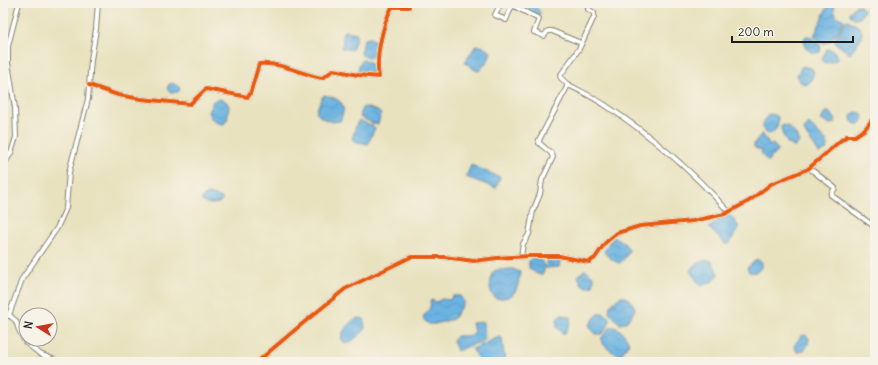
<svg xmlns="http://www.w3.org/2000/svg" width="878" height="365" viewBox="0 0 878 365" font-family="Delius,sans-serif">
<style>
.water{fill:url(#water-waves);stroke:#44687f}
.lines{fill:none;stroke-linecap:round;stroke-linejoin:round}
.minor-casing{stroke:#827f6e;stroke-width:6}
.minor{stroke:#fff;stroke-width:4}
.cycleway-casing{stroke:#f7f3e8;stroke-width:6}
.cycleway{stroke:#e8590c;stroke-width:4}
</style>
<defs>
<pattern id="water-waves" width="16" height="10" patternUnits="userSpaceOnUse"><rect width="16" height="10" fill="#6bb3e2"/><path d="M0 5q4-4 8 0t8 0" fill="none" stroke="#5c99c1"/></pattern>
</defs>
<rect width="100%" height="100%" fill="#f7f3e8"/>
<filter id="ink" filterUnits="userSpaceOnUse"><feTurbulence type="fractalNoise" baseFrequency=".025" numOctaves="2"/><feDisplacementMap in="SourceGraphic" scale="8" xChannelSelector="R" yChannelSelector="G"/><feConvolveMatrix kernelMatrix="1 2 1 2 8 2 1 2 1" color-interpolation-filters="sRGB"/></filter>
<filter id="wash" filterUnits="userSpaceOnUse"><feTurbulence type="fractalNoise" baseFrequency=".012" numOctaves="4" result="noise"/><feDisplacementMap in="SourceGraphic" scale="16" xChannelSelector="R" yChannelSelector="G"/><feGaussianBlur stdDeviation="0.9" result="paint"/><feColorMatrix in="noise" values="0 0 0 0 0 0 0 0 0 0 0 0 0 0 0 0 0 1.4 0 .05"/><feComposite in="paint" operator="in"/></filter>
<g filter="url(#wash)">
<rect width="100%" height="100%" fill="#e9e2bf"/>
<g class="water">
<path d="M527 3C533 3 538 8 540 13L539 16 529 12 526 7Z"/>
<path d="M829 3H834C835 14 833 15 844 20 840 27 833 44 824 43 820 42 817 38 814 36Z"/>
<polygon points="856,5 860,6 864,10 860,18 856,19 850,15 850,12"/>
<polygon points="848,20 859,27 862,32 861,38 850,54 834,42 845,21"/>
<polygon points="346,31 356,33 357,35 352,50 341,48 343,44 342,33 343,32"/>
<path d="M806 36C814 36 819 42 821 48L820 52C811 55 809 51 804 45V39Z"/>
<polygon points="370,38 374,40 376,46 374,58 363,56 361,54 364,39"/>
<polygon points="476,45 484,47 491,52 488,61 479,71 475,70 465,62"/>
<polygon points="827,49 833,50 838,57 836,60 827,63 823,62 822,58"/>
<polygon points="363,59 371,63 373,70 372,73 363,75 358,72 359,64"/>
<polygon points="802,66 811,68 814,71 811,81 806,85 799,81 797,77 798,73"/>
<polygon points="173,83 179,87 180,89 178,92 171,92 167,89 169,84"/>
<path d="M324 95C341 99 348 104 340 121 330 123 321 119 316 112L321 99Z"/>
<path d="M219 99 226 101 229 106 227 120 224 124C216 124 210 119 208 112L213 101Z"/>
<polygon points="365,107 378,111 381,114 378,124 374,124 360,117 362,108"/>
<path d="M825 112C831 111 833 116 836 120L834 123 830 124 821 120Z"/>
<circle cx="857" cy="118" r="6"/>
<path d="M769 114 775 115 778 117C779 125 776 133 768 134L764 131 762 127 764 120Z"/>
<polygon points="359,120 373,126 375,128 368,144 354,141 352,139 357,123"/>
<path d="M809 124 827 142 828 145 826 150 819 154C817 151 815 146 812 143 808 138 805 135 804 129Z"/>
<path d="M783 125C791 126 796 134 799 142L795 147C787 147 782 135 781 127Z"/>
<path d="M762 133 770 146 773 144 778 150 773 156 770 157 769 161H767L762 155V152L760 149 759 150 754 147V143C758 141 759 136 762 133Z"/>
<polygon points="471,165 500,177 496,188 466,177"/>
<path d="M209 194 222 198V201C216 205 206 205 201 200L204 196Z"/>
<polygon points="728,216 732,217 739,227 729,244 725,244 709,228 719,220"/>
<path d="M614 238C621 239 626 244 629 250L625 258 620 263C614 262 608 257 604 252L610 241Z"/>
<polygon points="531,258 540,259 545,267 543,274 537,274 529,268 529,260"/>
<polygon points="548,259 555,259 560,261 559,267 546,268 547,260"/>
<path d="M757 259 762 262C762 269 757 274 749 272L747 268Z"/>
<path d="M705 260 712 261 718 274C715 282 707 286 699 284L690 271 693 266Z"/>
<path d="M513 269 520 272C518 289 516 300 495 298L492 294 490 288 492 273 496 270Z"/>
<polygon points="584,270 587,271 594,277 593,286 586,287 582,285 578,276"/>
<path d="M452 296H460L464 302 453 319 435 324H429L425 321 423 317C427 311 432 309 430 301L433 300 436 302 442 299 450 300Z"/>
<path d="M621 296C628 297 633 302 635 309 632 315 628 323 620 324L609 312 610 306Z"/>
<polygon points="599,313 603,313 611,319 606,329 602,334 596,334 592,330 589,325"/>
<polygon points="562,315 570,317 570,323 565,333 562,333 557,328 557,319"/>
<path d="M359 318 364 319 365 330 352 341 347 344 341 340C343 330 349 320 359 318Z"/>
<polygon points="484,322 485,340 457,351 453,341 456,336 466,336 472,335 474,332 472,323"/>
<path d="M610 327C619 326 626 335 629 343L621 355C613 353 603 347 601 339Z"/>
<path d="M805 335 809 338C809 345 805 353 797 352L794 346 801 336Z"/>
<polygon points="499,337 502,338 505,362 480,362 472,349"/>
</g>
</g>
<g filter="url(#ink)">
<g class="lines">
<defs>
<g id="minor">
<polyline points="501,3 495,15 506,20 512,5 539,19 534,32 544,36 548,31 552,31 581,43"/>
<path d="M567 84C580 91 593 97 605 105 651 135 691 170 729 212"/>
<path d="M89 85 118 95 141 99 190 104 206 89 248 97 250 94 259 64C281 62 301 74 322 78L327 75 333 70 358 75 379 77C375 57 383 24 392 7H409V3"/>
<polyline points="3,166 11,153 16,137 15,108 8,63 8,46 19,3"/>
<polyline points="809,168 835,188 831,195 875,227"/>
<polyline points="521,256 523,244 529,234 533,211 540,194 542,180 553,157 551,153 539,143 539,140 567,87 567,84 561,78 560,76 579,49 594,17 594,13 588,9"/>
<polyline points="9,315 22,279 57,228 66,208 69,172 88,99 91,60 96,29 98,3"/>
<polyline points="3,319 9,315 16,321 19,330 25,342 40,354 60,362"/>
<polyline points="257,362 296,329 345,289 411,257 444,257 474,261 497,258 529,256 559,256 589,262 595,258 605,243 617,233 640,226 693,221 725,214 749,201 771,184 808,169 840,141 847,136 855,136 865,129 875,116"/>
</g>
</defs>
<use href="#minor" class="minor-casing"/>
<use href="#minor" class="minor"/>
<defs>
<g id="cycleway">
<path d="M89 85 118 95 141 99 190 104 206 89 248 97 250 94 259 64C281 62 301 74 322 78L327 75 333 70 358 75 379 77C375 57 383 24 392 7H409V3"/>
<polyline points="257,362 296,329 345,289 411,257 444,257 474,261 497,258 529,256 559,256 589,262 595,258 605,243 617,233 640,226 693,221 725,214 749,201 771,184 808,169 840,141 847,136 855,136 865,129 875,116"/>
</g>
</defs>
<use href="#cycleway" class="cycleway-casing"/>
<use href="#cycleway" class="cycleway"/>
</g>
</g>
<rect width="878" height="365" fill="none" stroke="#f7f3e8" stroke-width="16"/>
<g transform="translate(38 327) rotate(281)"><circle r="19" fill="#f7f3e8" stroke="#9f9d96"/>
<path d="M0-3L7 15L0 10L-7 15Z" fill="#c8321e"/>
<text y="-6" font-size="11" font-weight="bold" text-anchor="middle" fill="#1c1c1c">N</text>
</g>
<path d="M732 36v6h121v-6" fill="none" stroke="#1c1c1c" stroke-width="2"/>
<text x="738" y="36" font-size="12" fill="#1c1c1c" stroke="#f7f3e8" stroke-width="3" paint-order="stroke">200 m</text>
</svg>
